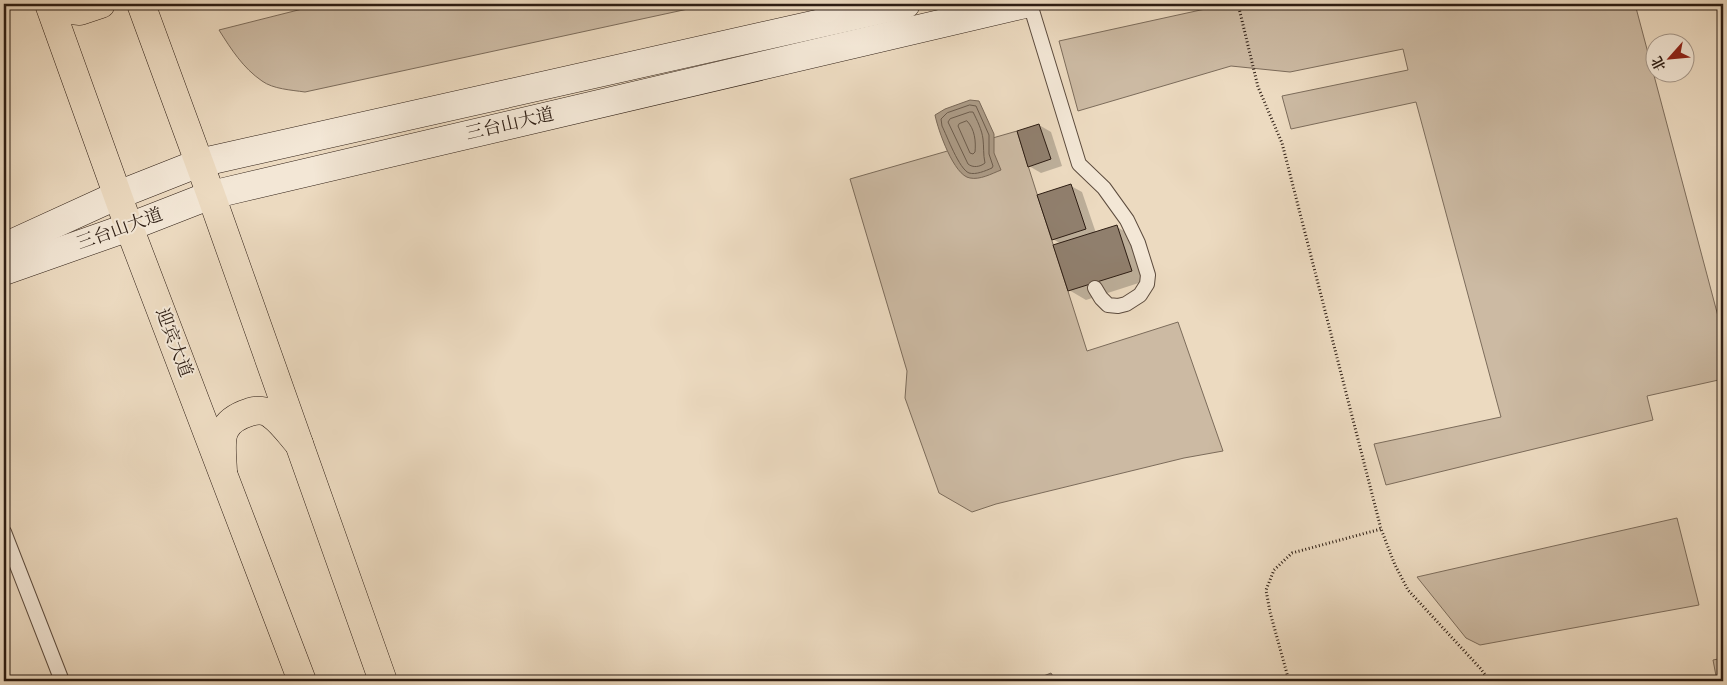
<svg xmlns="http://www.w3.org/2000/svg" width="1727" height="685" viewBox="0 0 1727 685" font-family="Vollkorn,'Noto Serif SC',serif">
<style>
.green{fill:#ccbaa3;stroke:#7c6c5b}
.water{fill:#ab9a85;stroke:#796857}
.shadow{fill:#0003}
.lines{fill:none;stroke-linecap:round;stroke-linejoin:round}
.shore{stroke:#6c5c4c;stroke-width:1}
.building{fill:#907f6d;stroke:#2d1d13}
.service-casing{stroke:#5d4c3e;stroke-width:16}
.secondary-casing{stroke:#2d1d13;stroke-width:29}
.primary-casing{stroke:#2d1d13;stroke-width:29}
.trunk-casing{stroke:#2d1d13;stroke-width:29}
.path{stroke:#2d1d13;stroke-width:3;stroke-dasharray:1 2.5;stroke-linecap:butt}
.service{stroke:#f3e7d6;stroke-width:14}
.secondary{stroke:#f3e7d6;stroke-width:28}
.primary{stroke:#ecdac0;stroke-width:28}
.trunk{stroke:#ecdac0;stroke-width:28}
.labels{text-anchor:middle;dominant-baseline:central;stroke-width:4;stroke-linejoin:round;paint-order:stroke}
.street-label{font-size:18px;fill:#2d1d13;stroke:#f3e7d6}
</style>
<rect width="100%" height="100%" fill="#ecdac0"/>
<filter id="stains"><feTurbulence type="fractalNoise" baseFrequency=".004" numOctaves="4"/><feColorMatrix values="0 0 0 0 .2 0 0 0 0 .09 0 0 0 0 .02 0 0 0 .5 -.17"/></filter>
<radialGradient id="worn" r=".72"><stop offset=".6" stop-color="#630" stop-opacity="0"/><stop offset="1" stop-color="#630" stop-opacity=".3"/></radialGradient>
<g class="green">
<path d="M322 4H711L305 92C291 90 273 89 262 81 243 68 231 49 219 30Z"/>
<polygon points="1228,4 1635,4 1723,335 1723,379 1647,396 1653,420 1386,485 1374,444 1501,417 1416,102 1291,129 1282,96 1408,70 1403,49 1290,72 1231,66 1078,111 1059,41"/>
<polygon points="1017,131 1087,351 1178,322 1223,451 1184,458 996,504 972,512 939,493 905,398 907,371 850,179"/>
<polygon points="1677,518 1699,605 1480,645 1466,638 1417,577"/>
<polygon points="1723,658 1723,681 1717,681 1713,660"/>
</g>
<g class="water">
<path d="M970 100 979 101 994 134V153L1001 170C991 174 980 180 970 178 954 176 938 130 935 115L945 109Z"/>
<polygon points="1051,673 1056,681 1031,681"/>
</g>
<g class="shadow">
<polygon points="1039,125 1051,132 1062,166 1041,173 1029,166"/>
<polygon points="1071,186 1082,192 1096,233 1117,227 1134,237 1148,280 1086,300 1069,290 1061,244 1053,239"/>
</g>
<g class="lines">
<g class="shore">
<path d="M970 105 976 106 989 135V154L993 166 992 168C985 171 976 175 969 173 959 169 947 136 942 126L941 119 947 113Z"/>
<path d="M970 112H973C977 120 982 130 983 139 984 147 983 154 985 163 980 167 973 168 968 164L948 122 950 119Z"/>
<path d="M967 121C975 129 976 142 975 152L973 154 970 153 958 126 959 124Z"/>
</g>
</g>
<g class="building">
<polygon points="1039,124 1051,159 1028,167 1017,131"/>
<polygon points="1071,184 1086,229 1052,240 1037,195"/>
<polygon points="1117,225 1132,271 1068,291 1053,245"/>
</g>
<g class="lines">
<defs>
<g id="service">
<polyline points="1030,4 1079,164 1104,188 1127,220 1138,243 1148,275 1147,284 1140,295 1126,304 1118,306 1108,305 1101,298 1095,288"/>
<polyline points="4,532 62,681"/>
</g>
<g id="secondary">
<polyline points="4,247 118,195 199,163 906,4"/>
<polyline points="4,271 129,227 211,195 1025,4"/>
</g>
<g id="primary">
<polyline points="57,4 61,9 80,11 101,4"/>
<path d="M223 472C222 442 215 423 250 412 257 410 266 410 272 415 282 422 291 435 299 444"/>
</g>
<g id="trunk">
<polyline points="49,4 129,227 302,681"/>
<polyline points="141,4 211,195 383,681"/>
</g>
</defs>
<use href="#service" class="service-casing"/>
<use href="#secondary" class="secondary-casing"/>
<use href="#primary" class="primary-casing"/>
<use href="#trunk" class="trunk-casing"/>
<g class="path">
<polyline points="1238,4 1258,87 1282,143 1381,529 1395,565 1408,590 1480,668 1490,681"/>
<polyline points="1289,681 1270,612 1266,590 1274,570 1292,553 1381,529"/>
</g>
<use href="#service" class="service"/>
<use href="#secondary" class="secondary"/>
<use href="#primary" class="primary"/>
<use href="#trunk" class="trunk"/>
</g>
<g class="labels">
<g class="street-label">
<text transform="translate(510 125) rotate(-13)">三台山大道</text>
<text transform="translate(120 230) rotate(-20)">三台山大道</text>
<text transform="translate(173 343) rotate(69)">迎宾大道</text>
</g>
</g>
<rect width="1727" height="685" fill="none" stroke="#ecdac0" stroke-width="20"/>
<rect x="5" y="5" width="1717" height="675" fill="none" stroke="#2d1d13" stroke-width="2.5"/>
<rect x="10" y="10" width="1707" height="665" fill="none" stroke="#2d1d13"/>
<g transform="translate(1670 58) rotate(243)"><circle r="24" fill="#f3e7d6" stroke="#a49688"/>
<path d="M0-4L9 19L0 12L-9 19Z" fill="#8f2418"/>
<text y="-8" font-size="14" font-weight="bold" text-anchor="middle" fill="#2d1d13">北</text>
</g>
<rect width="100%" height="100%" filter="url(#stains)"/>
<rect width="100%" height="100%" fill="url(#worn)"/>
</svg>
